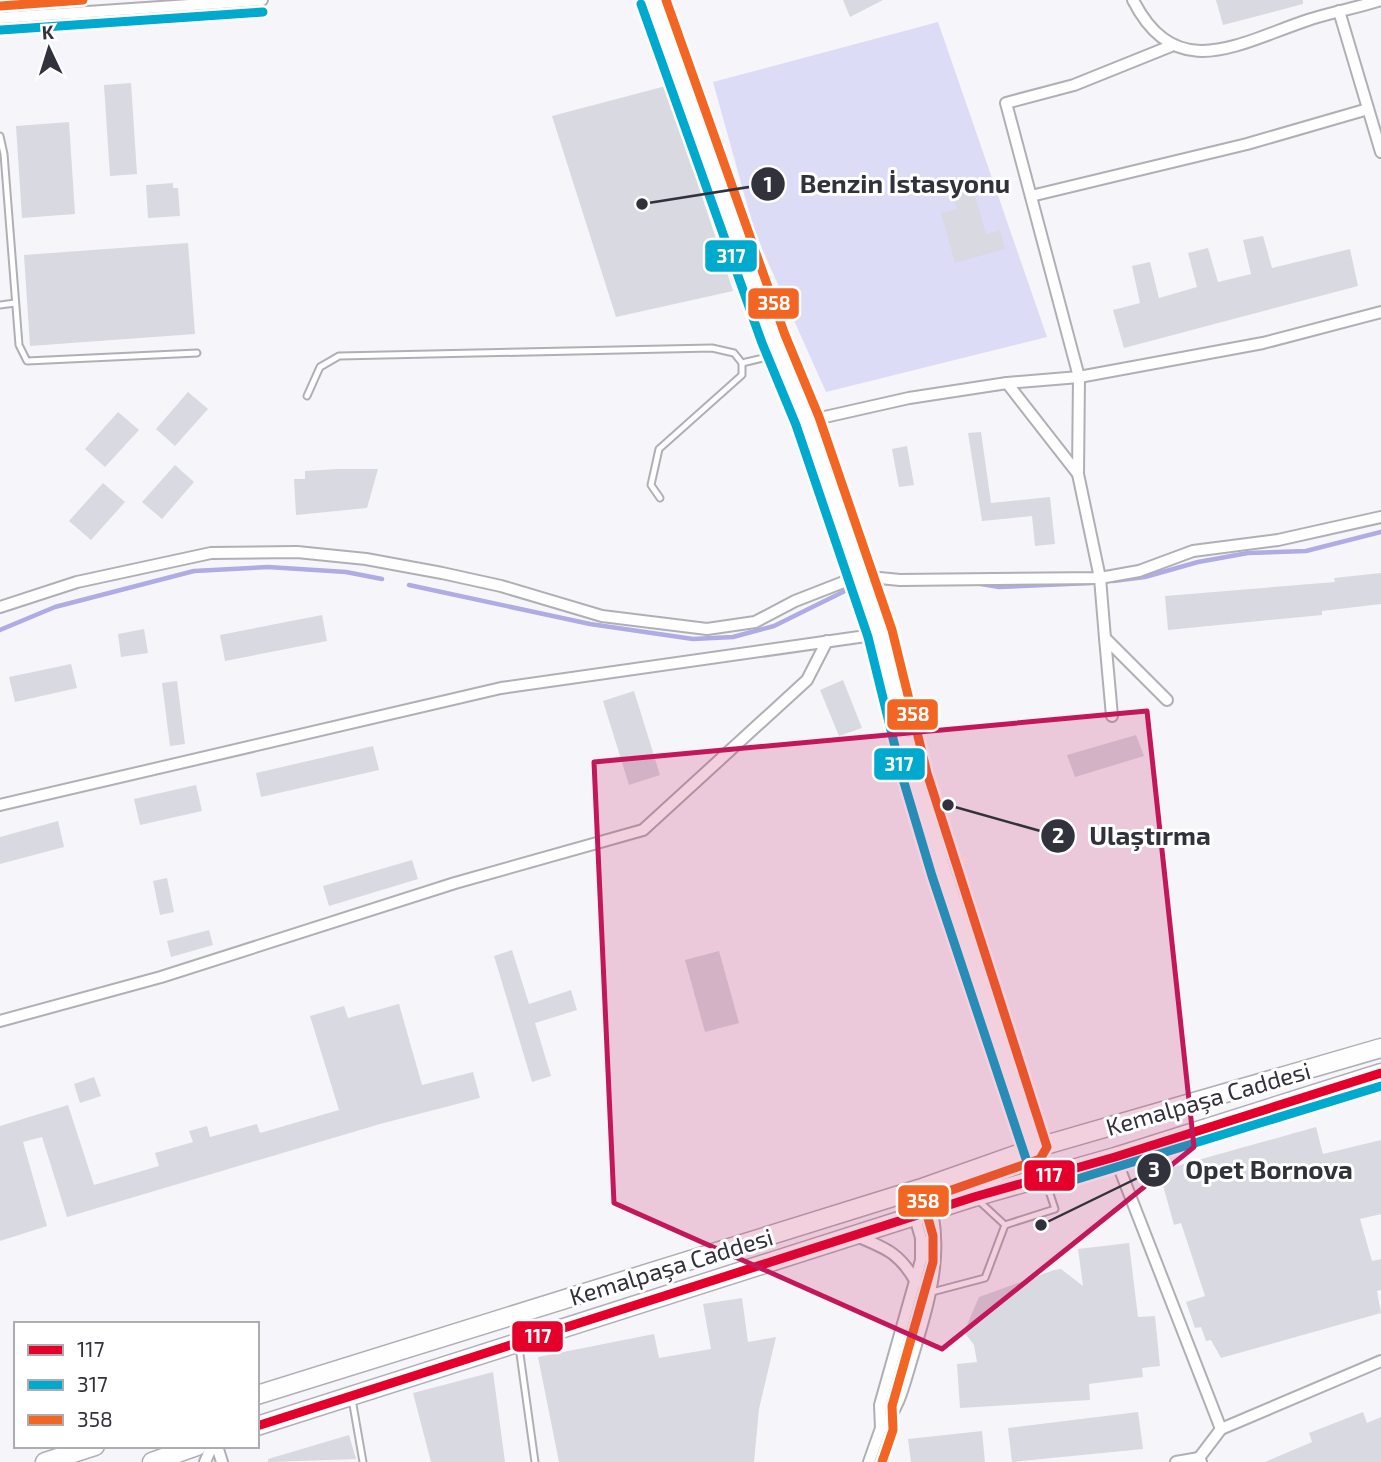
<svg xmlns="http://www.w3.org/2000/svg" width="1381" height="1462" viewBox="0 0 1381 1462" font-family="'Exo 2',sans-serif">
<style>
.green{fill:#dcdcf7}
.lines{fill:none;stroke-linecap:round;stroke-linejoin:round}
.stream{stroke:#aeabe5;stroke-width:4.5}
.building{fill:#d9d9e1}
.service-casing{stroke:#afafb6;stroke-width:9}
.minor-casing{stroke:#afafb6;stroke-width:14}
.tertiary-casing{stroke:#afafb6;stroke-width:18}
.primary-casing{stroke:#afafb6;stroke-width:21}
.service{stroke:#fefefe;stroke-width:5}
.minor{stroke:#fefefe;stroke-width:10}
.tertiary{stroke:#fefefe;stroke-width:14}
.primary{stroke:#fefefe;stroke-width:18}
.bus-1-casing{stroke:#fff;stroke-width:14}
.bus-2-casing{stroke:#fff;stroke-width:14}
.bus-3-casing{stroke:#fff;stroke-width:14}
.bus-1{stroke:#e4002b;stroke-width:9}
.bus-2{stroke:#00a9ce;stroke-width:9}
.bus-3{stroke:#f26522;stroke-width:9}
.marked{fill:#c2185b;fill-opacity:0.2;stroke:#c2185b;stroke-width:5;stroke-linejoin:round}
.labels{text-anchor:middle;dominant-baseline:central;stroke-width:6;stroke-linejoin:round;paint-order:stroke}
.street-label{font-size:24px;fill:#31323c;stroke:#fff}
.leader{fill:none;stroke:#31323c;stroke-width:2.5}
.callout-dot{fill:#31323c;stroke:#fff;stroke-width:2.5}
.mark-label{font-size:21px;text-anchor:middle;font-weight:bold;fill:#fff}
.callout-label{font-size:26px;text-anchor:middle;font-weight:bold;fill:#31323c;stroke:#fff;stroke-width:6;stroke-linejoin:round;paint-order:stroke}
.line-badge{stroke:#fff;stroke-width:2.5}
.badge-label{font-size:19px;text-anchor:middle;font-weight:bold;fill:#fff}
</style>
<rect width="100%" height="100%" fill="#f5f5fa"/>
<polygon class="green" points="938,22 1047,337 826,392 755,233 713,82"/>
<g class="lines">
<g class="stream">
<polyline points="1113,581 1145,577 1198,562 1248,553 1306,551 1381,532"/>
<polyline points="981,584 999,587 1091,583"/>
<polyline points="409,585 590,624 693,639 733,637 774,626 855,586"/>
<polyline points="0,630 55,607 194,571 268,567 346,572 382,579"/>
</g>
</g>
<g class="building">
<polygon points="843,0 883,0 850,17"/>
<polygon points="1216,0 1303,0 1303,4 1223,25"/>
<polygon points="131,83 137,174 110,176 104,85"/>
<polygon points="666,86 733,291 616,317 552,116"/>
<polygon points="69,122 75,214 22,218 16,126"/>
<polygon points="970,178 986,234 1000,230 1005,249 955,263 941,213 957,209 950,183"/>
<polygon points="173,183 173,188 178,188 180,216 148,218 146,185"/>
<polygon points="1263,236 1272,268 1350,249 1358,286 1124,348 1113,310 1140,303 1132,266 1150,262 1159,298 1197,287 1188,253 1208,248 1218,282 1251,274 1243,240"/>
<polygon points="188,243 195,334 30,346 24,255"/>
<polygon points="188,392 208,409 175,446 156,429"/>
<polygon points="118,412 139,430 105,467 85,449"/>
<polygon points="981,432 991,503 1050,497 1055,544 1035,546 1032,516 982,521 968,433"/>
<polygon points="907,446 914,485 899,487 892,449"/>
<polygon points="175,465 194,482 162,519 142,502"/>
<polygon points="338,469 378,469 367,508 296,515 294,479 305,479 305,471"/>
<polygon points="103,483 125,502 91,540 69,521"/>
<polygon points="1381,573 1381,604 1322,611 1322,615 1168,630 1165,596 1335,582 1334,578"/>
<polygon points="322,615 327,641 225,661 220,635"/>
<polygon points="144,629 148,653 121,657 118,634"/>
<polygon points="71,664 77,688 15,702 9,677"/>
<polygon points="843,680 862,728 839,736 820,690"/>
<polygon points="177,681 185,744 170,746 162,683"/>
<polygon points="634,691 660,775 629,785 603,701"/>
<polygon points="1136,735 1144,756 1075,777 1067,755"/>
<polygon points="373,746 379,770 261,797 256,773"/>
<polygon points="196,785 202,811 140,825 134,799"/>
<polygon points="58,821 64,847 0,864 0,837"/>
<polygon points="412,860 418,879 329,906 323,886"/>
<polygon points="167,878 174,912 160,915 153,881"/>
<polygon points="209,930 213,945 171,957 167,941"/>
<polygon points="512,950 529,1004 571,990 577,1010 535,1023 551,1076 532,1082 494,956"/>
<polygon points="719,951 739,1023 705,1032 685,960"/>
<polygon points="399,1004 422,1085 473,1072 480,1098 380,1124 67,1217 42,1137 23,1142 47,1226 0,1241 0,1126 68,1105 94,1185 159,1166 155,1153 193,1142 189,1131 207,1126 210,1137 257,1124 260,1133 339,1110 310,1016 344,1006 348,1018"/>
<polygon points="94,1077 101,1096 80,1103 74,1084"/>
<polygon points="1316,1127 1323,1154 1381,1140 1381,1214 1360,1219 1372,1261 1381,1259 1381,1290 1377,1291 1381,1313 1221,1358 1211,1340 1206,1341 1201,1327 1195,1328 1186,1302 1205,1296 1181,1223 1174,1225 1159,1171"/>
<polygon points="1129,1243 1138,1317 1155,1316 1160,1366 1142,1368 1143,1377 1089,1384 1090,1400 960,1408 957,1364 977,1362 974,1345 964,1332 979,1297 1054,1270 1061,1269 1083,1286 1078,1249"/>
<polygon points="742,1298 748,1342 776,1337 759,1409 754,1462 559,1462 538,1357 654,1334 659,1358 711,1349 703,1304"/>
<polygon points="493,1372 505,1462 431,1462 413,1393"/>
<polygon points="1138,1412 1143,1449 1012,1462 1008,1428"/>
<polygon points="1363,1412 1367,1423 1381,1417 1381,1462 1265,1462 1312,1442 1309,1433"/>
<polygon points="982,1431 985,1462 911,1462 908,1439"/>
<polygon points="349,1435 356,1459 268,1462 268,1459"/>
</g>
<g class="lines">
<defs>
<g id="service">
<polyline points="0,136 4,154 19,345 27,361 197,353"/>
<polyline points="0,305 15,303"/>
<polyline points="742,363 780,354"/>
<polyline points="307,396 320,367 339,356 712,348 734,353 742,363 742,375 659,449 651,485 660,498"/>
<polyline points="979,1201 1005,1225"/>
<polyline points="1005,1225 1055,1209 1045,1179"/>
<polyline points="932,1292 985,1278 1005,1225"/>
<polyline points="519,1347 535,1462"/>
<polyline points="352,1399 363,1462"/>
</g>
<g id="minor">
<path d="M1133 0C1176 85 1239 43 1308 20 1332 12 1357 8 1381 0"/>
<polyline points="1339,11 1381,152"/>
<polyline points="0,18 262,0"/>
<polyline points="1031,196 1247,144 1368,109"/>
<polyline points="1007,383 1078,474"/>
<polyline points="807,421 909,398 1007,383 1079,377 1263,343 1381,312"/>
<polyline points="0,607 77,582 211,553 297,552 366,559 442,573 501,586 602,616 707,629 755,622 795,601 859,576 900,580 1100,578 1139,571 1193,551 1278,540 1381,517"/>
<polyline points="1105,638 1100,578 1078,474 1079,377 1006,103 1074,85 1171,46"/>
<polyline points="1112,716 1105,638 1167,700"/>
<polyline points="0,805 501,688 880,634"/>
<polyline points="0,1021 161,977 455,883 643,830 807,680 827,641"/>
<polyline points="1115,1157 1221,1429"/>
<path d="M854 1235C885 1248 899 1252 916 1282"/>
<path d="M881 1428C901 1406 904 1383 913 1355 930 1298 947 1245 925 1187"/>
<polyline points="217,1446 222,1462"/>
<polyline points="205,1462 212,1446"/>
<polyline points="869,1462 881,1428 880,1405 921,1260 921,1238 915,1217"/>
<polyline points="1176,1462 1199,1458"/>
<polyline points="1201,1462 1199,1458 1221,1429 1381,1361"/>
</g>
<polyline id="tertiary" points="653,0 774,339 807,421 880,634 915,776 944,872 1044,1176"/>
<g id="primary">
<polyline points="257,1395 925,1187 1035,1148 1381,1048"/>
<polyline points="257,1426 974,1197 1115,1157 1381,1073"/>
<polyline points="45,1462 95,1446"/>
<polyline points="152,1462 197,1446"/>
</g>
</defs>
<use href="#service" class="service-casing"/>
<use href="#minor" class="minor-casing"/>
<use href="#tertiary" class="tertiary-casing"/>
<use href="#primary" class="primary-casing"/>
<use href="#service" class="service"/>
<use href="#minor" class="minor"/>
<use href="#tertiary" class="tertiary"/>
<use href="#primary" class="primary"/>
<defs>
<polyline id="bus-1" points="257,1426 974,1197 1115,1157 1381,1073"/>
<g id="bus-2">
<polyline points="641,4 762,343 796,425 868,637 903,779 932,876 1034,1183 1048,1188 1381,1086"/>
<polyline points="1,30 263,12"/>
</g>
<g id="bus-3">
<polyline points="666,0 785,335 819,417 892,630 927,773 1047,1147 1040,1159 923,1200 933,1236 933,1262 892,1406 893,1430 882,1462"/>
<polyline points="0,6 83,0"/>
</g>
</defs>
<use href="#bus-1" class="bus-1-casing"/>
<use href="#bus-2" class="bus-2-casing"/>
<use href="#bus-3" class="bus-3-casing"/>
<use href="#bus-1" class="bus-1"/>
<use href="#bus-2" class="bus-2"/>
<use href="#bus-3" class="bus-3"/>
</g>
<path class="marked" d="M1147 711 1194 1147 942 1349 614 1203 594 762Z"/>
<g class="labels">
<g class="street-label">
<text transform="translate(1208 1098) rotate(-16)">Kemalpaşa Caddesi</text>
<text transform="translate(671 1266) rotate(-17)">Kemalpaşa Caddesi</text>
</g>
</g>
<path class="leader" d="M642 204L768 184M948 805L1058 836M1041 1225L1154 1170"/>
<g class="callout-dot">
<circle cx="642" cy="204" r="7"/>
<circle cx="948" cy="805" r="7"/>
<circle cx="1041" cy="1225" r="7"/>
<circle cx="768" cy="184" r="18"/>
<circle cx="1058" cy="836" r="18"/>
<circle cx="1154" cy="1170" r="18"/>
</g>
<g class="mark-label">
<text x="768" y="192">1</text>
<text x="1058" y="843">2</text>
<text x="1154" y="1177">3</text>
</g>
<g class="callout-label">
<text x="905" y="193">Benzin İstasyonu</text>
<text x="1150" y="845">Ulaştırma</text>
<text x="1269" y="1179">Opet Bornova</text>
</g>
<g class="line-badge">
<rect x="704" y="239" width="54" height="34" rx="7" fill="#00a9ce"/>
<rect x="747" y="287" width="53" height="33" rx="7" fill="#f26522"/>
<rect x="886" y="698" width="53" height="33" rx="7" fill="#f26522"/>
<rect x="873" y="747" width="53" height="34" rx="7" fill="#00a9ce"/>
<rect x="1023" y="1159" width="53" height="33" rx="7" fill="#e4002b"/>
<rect x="897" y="1184" width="53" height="34" rx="7" fill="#f26522"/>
<rect x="511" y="1320" width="53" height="33" rx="7" fill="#e4002b"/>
</g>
<g class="badge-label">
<text x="731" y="263">317</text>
<text x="774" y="310">358</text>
<text x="913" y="721">358</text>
<text x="899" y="771">317</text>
<text x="1049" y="1182">117</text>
<text x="923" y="1208">358</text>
<text x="538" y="1343">117</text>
</g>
<rect x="14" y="1322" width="245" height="126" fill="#ffffff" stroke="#adadb1" stroke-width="2"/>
<rect x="28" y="1345" width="35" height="10" fill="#e4002b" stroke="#adadb1" stroke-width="2"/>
<text x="77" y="1357" font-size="21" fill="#31323c">117</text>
<rect x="28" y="1380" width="35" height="10" fill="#00a9ce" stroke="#adadb1" stroke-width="2"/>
<text x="77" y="1392" font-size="21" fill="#31323c">317</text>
<rect x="28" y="1415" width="35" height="10" fill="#f26522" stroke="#adadb1" stroke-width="2"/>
<text x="77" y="1427" font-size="21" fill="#31323c">358</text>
<g transform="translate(49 49) rotate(356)" stroke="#ffffff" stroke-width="5" paint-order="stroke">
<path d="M0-5L12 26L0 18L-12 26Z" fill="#31323c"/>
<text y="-10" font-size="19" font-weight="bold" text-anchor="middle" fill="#31323c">K</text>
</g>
</svg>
